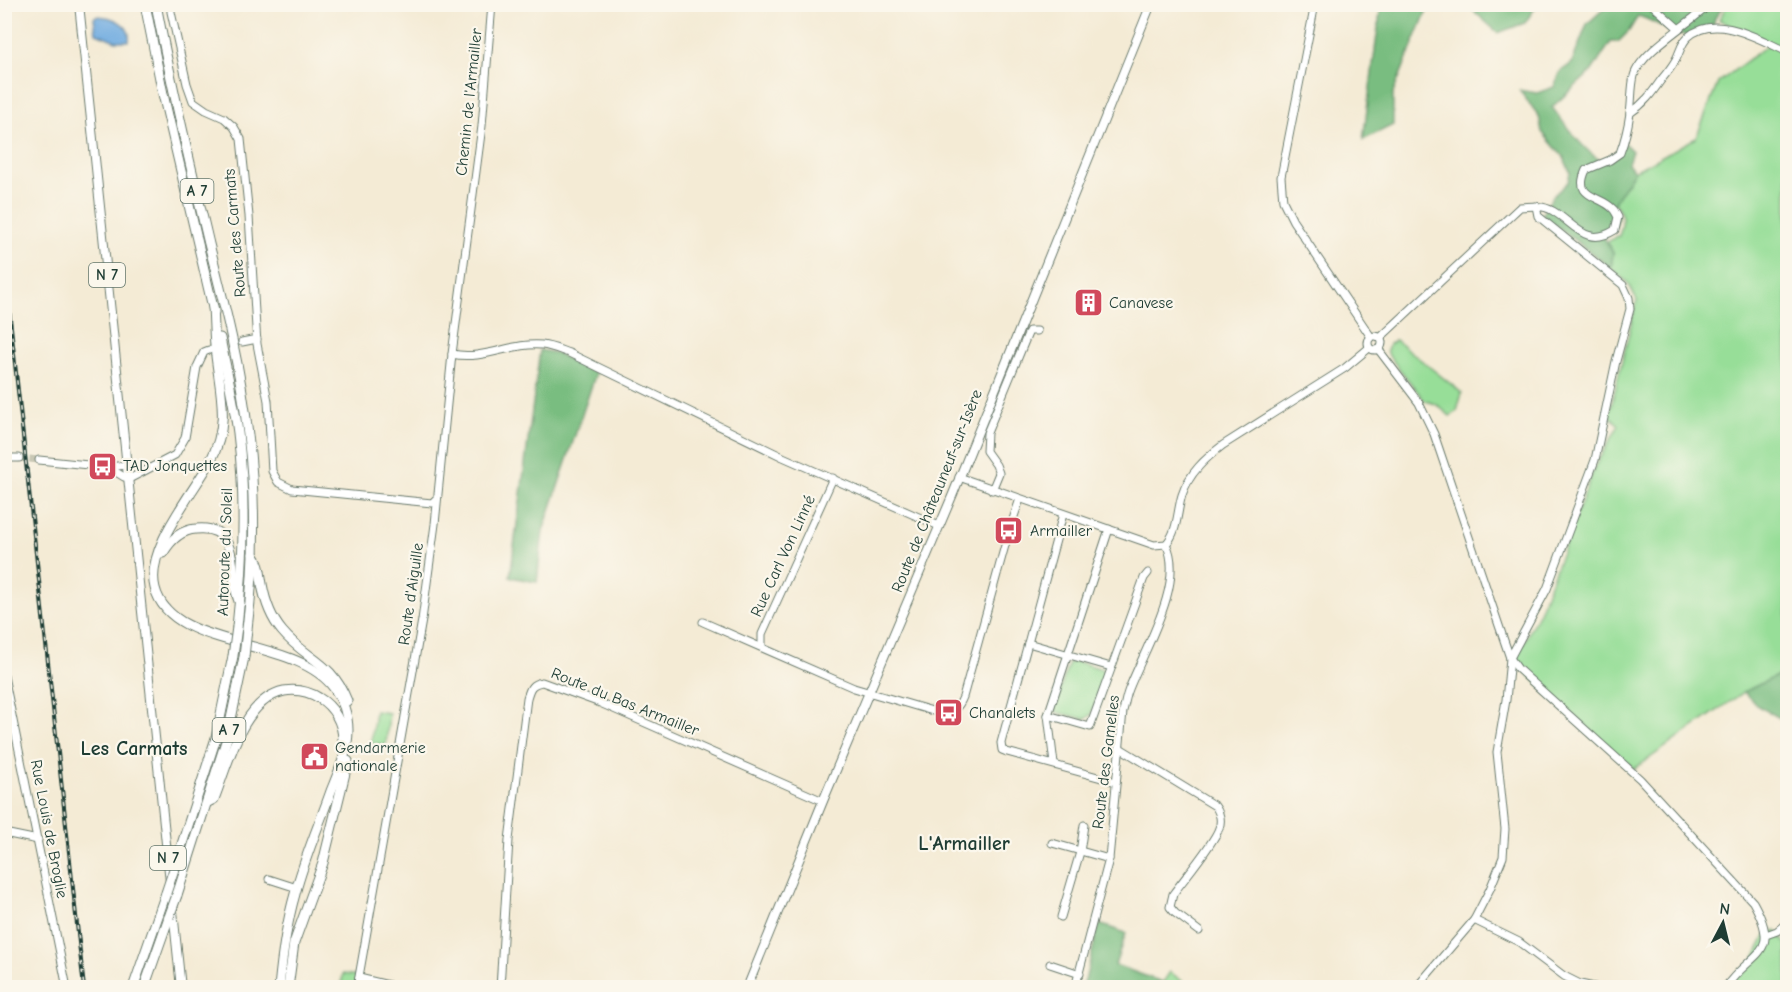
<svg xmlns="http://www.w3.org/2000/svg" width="1792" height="992" viewBox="0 0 1792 992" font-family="'Comic Neue',sans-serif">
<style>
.green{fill:#97de98;stroke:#5b8e66;stroke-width:1.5}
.forest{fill:#79bd80;stroke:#4c7d5a;stroke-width:1.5}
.water{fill:#6fabe0;stroke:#47748a;stroke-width:1.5}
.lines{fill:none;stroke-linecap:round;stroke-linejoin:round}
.minor-tunnel{stroke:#c9c8b5;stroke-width:7;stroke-dasharray:7 3.5;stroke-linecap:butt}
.minor-casing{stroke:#6a7a6c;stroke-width:9}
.major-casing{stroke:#6a7a6c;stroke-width:10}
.highway-casing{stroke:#6a7a6c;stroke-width:11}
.minor{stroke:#fff;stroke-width:7}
.major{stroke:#fff;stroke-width:8}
.highway{stroke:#fff;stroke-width:9}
.rail-casing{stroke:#1f3d34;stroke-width:4}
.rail{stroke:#fbf7ec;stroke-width:1.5;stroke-dasharray:4.5;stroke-linecap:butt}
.highway-bridge-casing{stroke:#6a7a6c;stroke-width:11;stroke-linecap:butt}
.highway-bridge{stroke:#fff;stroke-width:9}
.labels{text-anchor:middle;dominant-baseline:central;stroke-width:4.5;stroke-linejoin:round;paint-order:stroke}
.shield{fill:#fbf7ec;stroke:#61756b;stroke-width:1.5}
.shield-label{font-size:15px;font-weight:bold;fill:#1f3d34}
.street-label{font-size:16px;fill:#1f3d34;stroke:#fbf7ec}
.poi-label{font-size:16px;fill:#1f3d34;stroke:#fbf7ec;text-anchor:start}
.quarter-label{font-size:20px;font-weight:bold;fill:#1f3d34;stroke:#fbf7ec}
</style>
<rect width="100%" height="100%" fill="#fbf7ec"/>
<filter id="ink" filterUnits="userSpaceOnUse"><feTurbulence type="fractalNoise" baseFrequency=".0167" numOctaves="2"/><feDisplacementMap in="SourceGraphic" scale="12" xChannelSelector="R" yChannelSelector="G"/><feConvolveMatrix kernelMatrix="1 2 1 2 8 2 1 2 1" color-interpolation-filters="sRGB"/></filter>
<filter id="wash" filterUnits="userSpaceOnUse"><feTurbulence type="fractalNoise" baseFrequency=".008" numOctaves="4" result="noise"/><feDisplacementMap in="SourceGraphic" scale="24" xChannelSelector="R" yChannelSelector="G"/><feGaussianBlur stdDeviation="1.35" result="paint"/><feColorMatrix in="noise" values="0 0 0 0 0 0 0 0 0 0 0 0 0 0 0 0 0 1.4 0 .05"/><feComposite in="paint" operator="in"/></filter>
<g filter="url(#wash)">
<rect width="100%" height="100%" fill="#f4ebd5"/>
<g class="green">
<path d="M1727 5H1787V671L1744 692 1634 769 1533 679 1524 670 1517 656 1539 612 1596 464 1619 425 1609 415 1637 300 1628 283 1611 268 1613 253 1607 242 1619 236C1624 222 1624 214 1614 203L1620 189 1626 185 1634 171 1696 138 1718 83 1770 43 1719 20Z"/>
<polygon points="1396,340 1462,393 1457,411 1450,416 1436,404 1425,401 1389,356 1387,350 1389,344"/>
<polygon points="1075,661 1102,669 1105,675 1091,715 1085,719 1056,712 1054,707 1069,663"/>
<polygon points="375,711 389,713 386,745 371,743"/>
<polygon points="1777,931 1787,946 1787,987 1726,986 1753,960 1766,935"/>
<polygon points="1170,972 1190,987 1159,988"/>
<polygon points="343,974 357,976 355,987 341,988"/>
</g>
<g class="forest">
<polygon points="1381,5 1429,5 1393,93 1393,125 1363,140"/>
<polygon points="1467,5 1537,5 1525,23 1498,33"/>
<path d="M1608 5H1724L1715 18 1713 27C1706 29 1698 34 1691 35 1677 38 1652 19 1638 16L1629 31 1618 42H1611L1591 72 1552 107C1560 118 1595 167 1609 161 1615 158 1620 148 1624 143L1632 151 1628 163 1634 171C1627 184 1618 193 1612 207L1618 217 1615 230 1604 237 1613 253 1611 268 1542 215 1552 197 1568 182 1570 172 1564 158 1542 132 1539 116 1519 90 1537 93 1554 87 1559 73 1572 63 1587 24Z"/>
<polygon points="540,350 556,353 596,373 543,531 537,582 510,577"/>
<polygon points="1787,671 1787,722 1756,705 1744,692"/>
<polygon points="1099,924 1126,933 1115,965 1162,982 1159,987 1081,987 1085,981"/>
</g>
<path class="water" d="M96 16C112 16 132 24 129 41H116L96 33 94 18Z"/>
</g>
<g filter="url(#ink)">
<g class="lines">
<polyline class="minor-tunnel" points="19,458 39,460"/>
<defs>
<g id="minor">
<polyline points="171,4 171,12 187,84 193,101 206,110 224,118 234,127 241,139 249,216 257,344 268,401 272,471 278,482 292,489 432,503 437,498"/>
<polyline points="1315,4 1281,177 1283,201 1293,221 1371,337"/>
<polyline points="1651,4 1678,28"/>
<path d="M1630 113C1644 104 1652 93 1661 80 1666 74 1671 68 1675 61 1680 53 1681 43 1688 37 1716 12 1760 40 1788 52"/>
<circle cx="1375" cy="343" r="7"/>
<path d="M1380 338 1520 207C1531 206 1543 205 1553 211 1575 224 1586 248 1615 230L1618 217C1616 214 1615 210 1612 208 1599 195 1573 198 1586 170L1610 160 1620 153C1625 140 1628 127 1630 113 1632 101 1631 88 1634 76 1640 52 1692 22 1710 4"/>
<polyline points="242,342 257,339"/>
<path d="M1378 349 1419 403 1434 434 1510 658 1518 669 1640 779 1753 902C1783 956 1751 950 1725 988"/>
<path d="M452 354C483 361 512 342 542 345 551 346 560 350 569 353L783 457 939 526"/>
<polyline points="4,458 19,458"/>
<polyline points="39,460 108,467 127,465"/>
<polyline points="108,467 124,477 131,478 175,455 185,438 197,367 204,352 209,350"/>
<path d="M959 477 1154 545 1166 544C1178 532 1177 511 1182 495 1189 473 1206 458 1223 445L1345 368 1369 348"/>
<polyline points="992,490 999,473 996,465 986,451 987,433 1029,331 1037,331"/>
<polyline points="1063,514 1001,743 1002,750 1007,752 1116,782"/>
<path d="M703 622 854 688 936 712C950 715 958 710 963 697L1009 531 1020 499"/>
<polyline points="1028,643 1111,667"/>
<polyline points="762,646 762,634 833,478"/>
<polyline points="4,676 67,988"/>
<polyline points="1048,715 1090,727 1144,578 1148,573"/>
<path d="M1120 748 1215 806C1220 813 1222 820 1219 828 1215 842 1183 880 1173 894L1170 907 1175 913 1199 931"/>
<polyline points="1054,764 1048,715 1109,529"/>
<polyline points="4,833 38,840"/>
<polyline points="1052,843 1109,859"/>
<polyline points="269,879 297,888"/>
<polyline points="1061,917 1080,852 1084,825"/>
<polyline points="1474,920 1519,942 1564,976 1580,984 1599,988"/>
<polyline points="1766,935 1777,931 1788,922"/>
<polyline points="1050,964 1080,974"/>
<polyline points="359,978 401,988"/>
<polyline points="357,988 422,620 435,524 452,354 482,126 492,4"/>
<path d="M500 988 509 840 527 698C530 688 531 684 542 682L600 703 823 801"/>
<path d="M1075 988 1109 859 1123 711C1125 704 1126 696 1129 689 1143 652 1186 582 1166 544"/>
<polyline points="1416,988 1474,920 1490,889 1503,857 1505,829 1497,752 1506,700 1510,658 1547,589 1595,460 1616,361 1630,309 1629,298 1623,285 1538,216 1536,206"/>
</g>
<g id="major">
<polyline points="79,4 181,988"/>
<polyline points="747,988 823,801 953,494 1151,4"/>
</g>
<g id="highway">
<polyline points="145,4 163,94 214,312"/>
<path d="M156 4C171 85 190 164 209 244 225 307 241 370 248 435 256 499 255 565 247 629"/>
<path d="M213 306C214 323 214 340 216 356 221 396 230 424 210 462 192 495 145 549 155 588 171 652 295 635 334 688 343 700 348 716 348 730 348 752 339 771 331 791 319 825 304 859 295 894 286 925 282 956 279 988"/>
<path d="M220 338C226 369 234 401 238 433 246 498 244 563 237 627"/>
<path d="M163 553C170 541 181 530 196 529 244 524 227 580 240 603"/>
<path d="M253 554C260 564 260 572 262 584 265 601 271 618 282 631 306 660 331 660 347 701"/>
<path d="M208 802 214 799C228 764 242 700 284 691 296 689 308 691 319 698 333 706 343 723 343 740"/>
<polyline points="174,869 216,738 233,656"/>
<polyline points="177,895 227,738 244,657"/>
<polyline points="133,988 166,893"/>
<polyline points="144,988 169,917"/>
<polyline points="288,988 294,943 323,863 348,761"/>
</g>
</defs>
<use href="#minor" class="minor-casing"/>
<use href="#major" class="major-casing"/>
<use href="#highway" class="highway-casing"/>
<use href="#minor" class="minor"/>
<use href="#major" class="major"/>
<use href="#highway" class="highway"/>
<defs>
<polyline id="rail" points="4,264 84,988"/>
</defs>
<use href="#rail" class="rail-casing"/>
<use href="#rail" class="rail"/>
<defs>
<g id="highway-bridge">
<polyline points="233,656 237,627"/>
<polyline points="244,657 247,629"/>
<polyline points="166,893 174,869"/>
<polyline points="169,917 177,895"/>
</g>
</defs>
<use href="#highway-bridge" class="highway-bridge-casing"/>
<use href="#highway-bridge" class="highway-bridge"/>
</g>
</g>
<defs>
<symbol id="building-square" viewBox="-11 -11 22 22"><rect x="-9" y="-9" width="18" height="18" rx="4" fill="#d1495b" stroke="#fbf7ec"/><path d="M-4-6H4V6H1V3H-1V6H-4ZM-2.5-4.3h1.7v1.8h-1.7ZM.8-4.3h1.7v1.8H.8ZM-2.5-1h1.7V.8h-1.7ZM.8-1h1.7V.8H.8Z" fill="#fff"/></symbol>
<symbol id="bus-square" viewBox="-11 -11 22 22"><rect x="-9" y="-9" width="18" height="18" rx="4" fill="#d1495b" stroke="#fbf7ec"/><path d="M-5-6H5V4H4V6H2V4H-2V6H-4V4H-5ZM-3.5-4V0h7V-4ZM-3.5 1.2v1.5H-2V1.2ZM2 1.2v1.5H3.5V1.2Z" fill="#fff"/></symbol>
<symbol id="civic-square" viewBox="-11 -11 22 22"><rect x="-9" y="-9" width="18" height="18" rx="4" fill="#d1495b" stroke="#fbf7ec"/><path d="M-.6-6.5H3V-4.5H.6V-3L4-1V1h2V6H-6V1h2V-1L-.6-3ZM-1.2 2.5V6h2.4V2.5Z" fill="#fff"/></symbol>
</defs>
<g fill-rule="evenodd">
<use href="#building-square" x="1072" y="286" width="33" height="33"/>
<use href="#bus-square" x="86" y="450" width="33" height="33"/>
<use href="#bus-square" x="992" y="514" width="33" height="33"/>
<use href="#bus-square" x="932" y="696" width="33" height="33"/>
<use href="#civic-square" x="298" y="740" width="33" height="33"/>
</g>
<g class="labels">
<g class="shield">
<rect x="180.5" y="179" width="33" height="24" rx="4.5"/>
<rect x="89" y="263" width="36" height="24" rx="4.5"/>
<rect x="212.5" y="718" width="33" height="24" rx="4.5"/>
<rect x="150" y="846" width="36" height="24" rx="4.5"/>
</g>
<g class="shield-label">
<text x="197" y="191">A 7</text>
<text x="107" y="275">N 7</text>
<text x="229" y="730">A 7</text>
<text x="168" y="858">N 7</text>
</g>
<g class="street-label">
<text transform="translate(469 102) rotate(-84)">Chemin de l'Armailler</text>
<text transform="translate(235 233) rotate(-95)">Route des Carmats</text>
<text transform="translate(937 491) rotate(-68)">Route de Châteauneuf-sur-Isère</text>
<text transform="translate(225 552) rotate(-88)">Autoroute du Soleil</text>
<text transform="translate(783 556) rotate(-65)">Rue Carl Von Linné</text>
<text transform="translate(411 594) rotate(-82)">Route d'Aiguille</text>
<text transform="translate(625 702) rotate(22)">Route du Bas Armailler</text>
<text transform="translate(1106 762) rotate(-83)">Route des Gamelles</text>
<text transform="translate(49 829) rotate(79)">Rue Louis de Broglie</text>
</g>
<g class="poi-label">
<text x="1109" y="303">Canavese</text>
<text x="123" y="466">TAD Jonquettes</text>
<text x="1030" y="531">Armailler</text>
<text x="969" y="713">Chanalets</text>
<text x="335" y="748">Gendarmerie<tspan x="335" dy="18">nationale</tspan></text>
</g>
<g class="quarter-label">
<text x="134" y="748">Les Carmats</text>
<text x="964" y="843">L'Armailler</text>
</g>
</g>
<rect width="1792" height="992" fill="none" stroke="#fbf7ec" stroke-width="24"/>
<g transform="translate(1723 923) rotate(7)" stroke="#fbf7ec" stroke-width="4.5" paint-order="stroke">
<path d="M0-4.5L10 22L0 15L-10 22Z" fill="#1f3d34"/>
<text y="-9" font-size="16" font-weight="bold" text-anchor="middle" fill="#1f3d34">N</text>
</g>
</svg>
